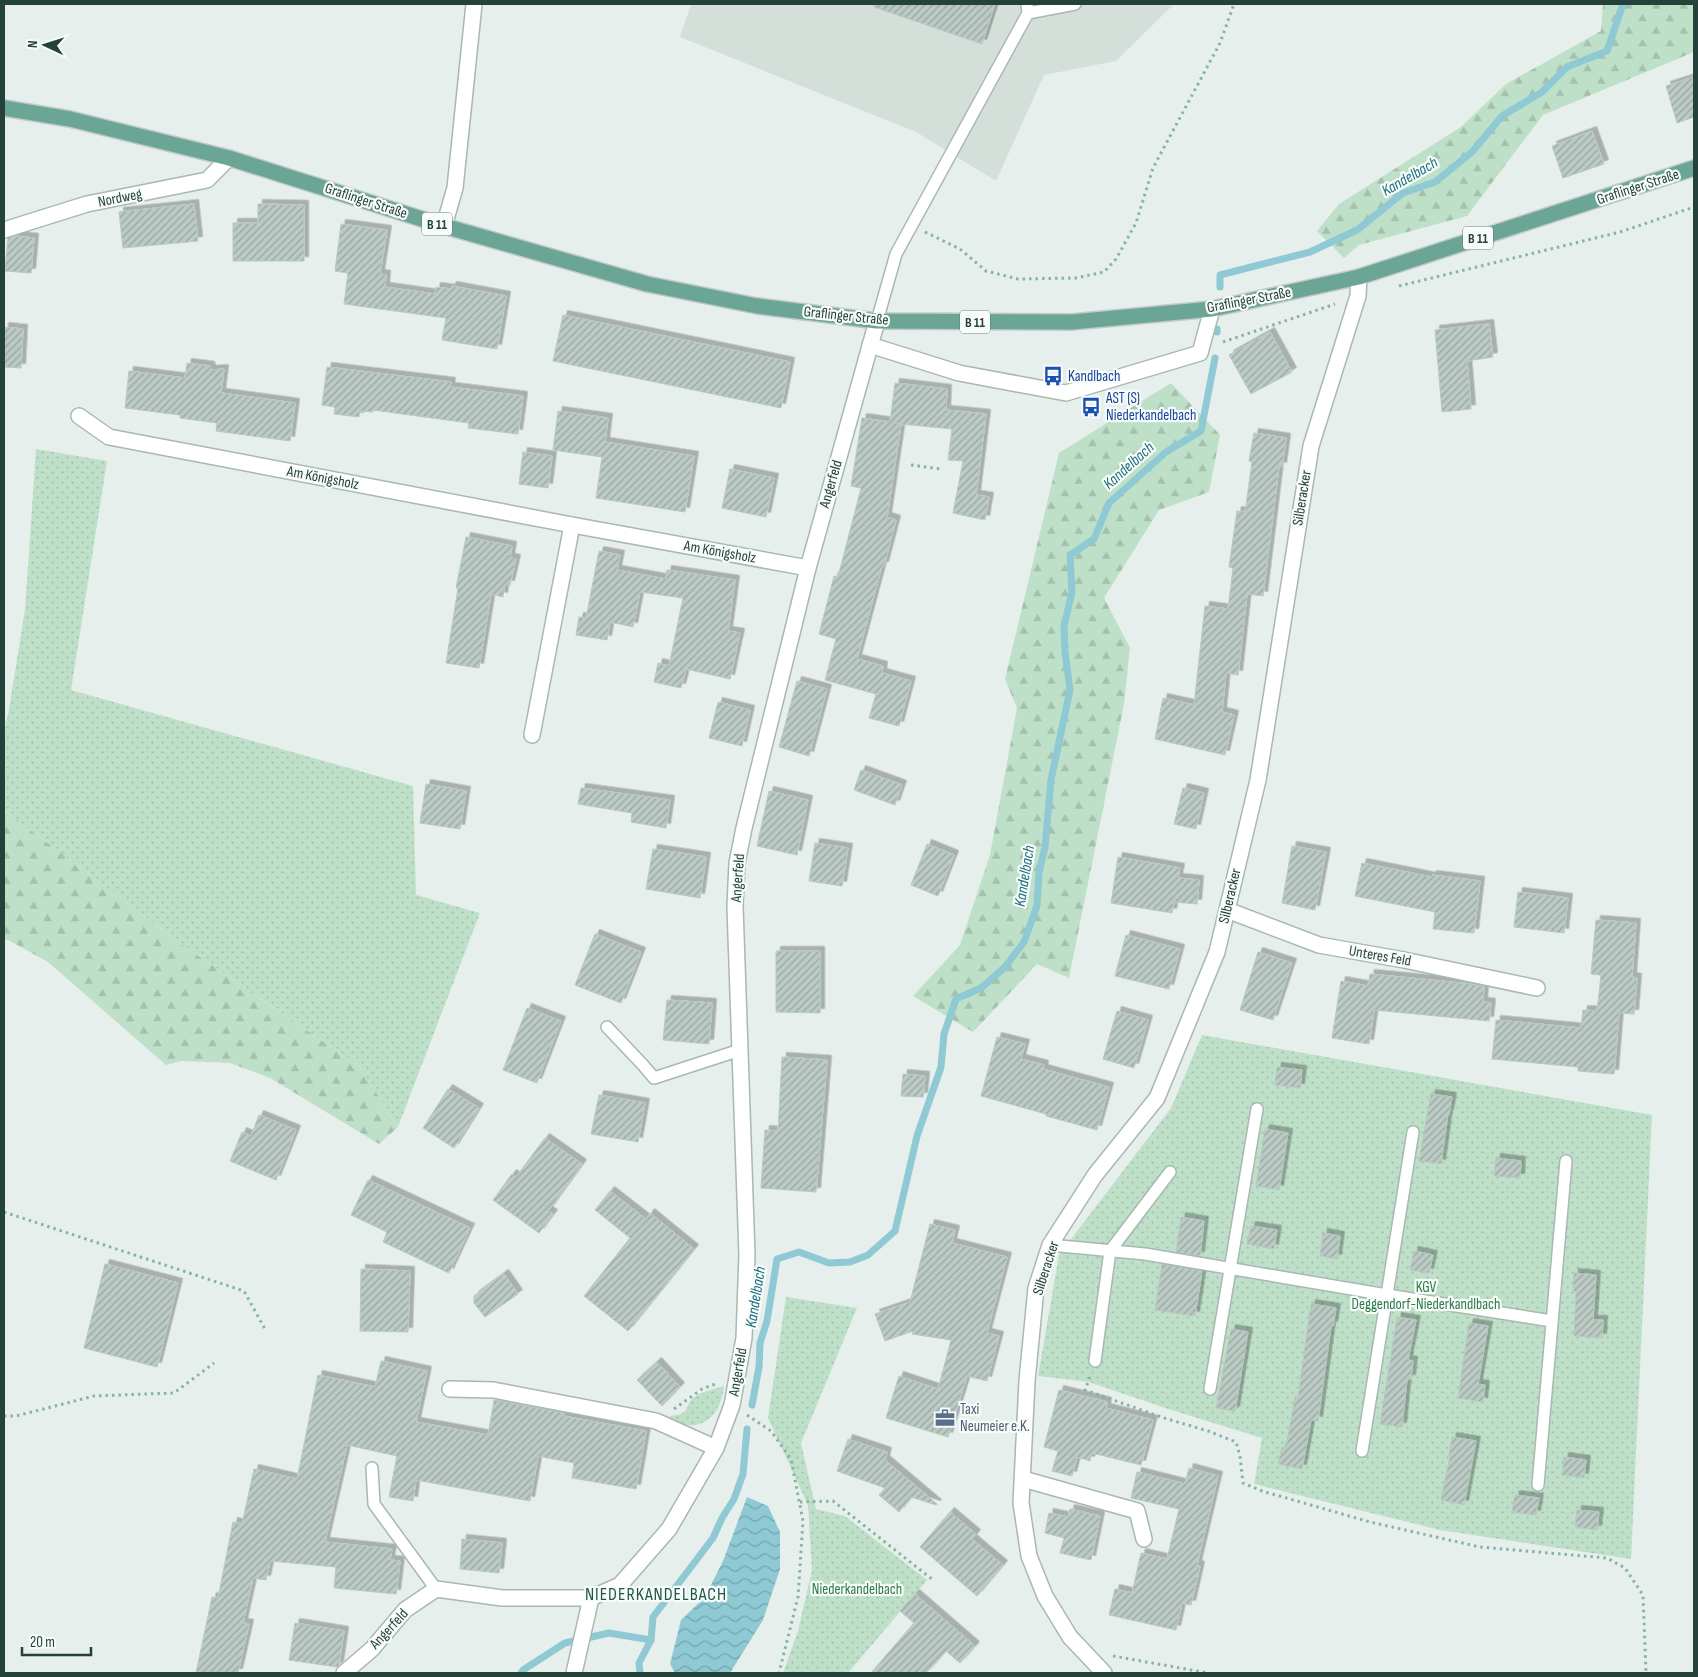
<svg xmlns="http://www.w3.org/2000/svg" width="1698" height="1677" viewBox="0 0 1698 1677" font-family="'Sofia Sans Condensed',sans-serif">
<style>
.built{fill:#d4dfda}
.green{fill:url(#green-dots)}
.forest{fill:url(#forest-firs)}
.water{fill:url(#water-waves)}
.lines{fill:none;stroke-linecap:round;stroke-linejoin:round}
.stream{stroke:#8ec9d4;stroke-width:7}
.building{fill:url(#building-hatch);stroke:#b8c9c2;filter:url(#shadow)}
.lane-casing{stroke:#a8b8b2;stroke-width:14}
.street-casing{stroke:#a8b8b2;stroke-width:18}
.primary-casing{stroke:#c2cac8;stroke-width:18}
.path{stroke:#86b3a5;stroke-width:3;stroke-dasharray:2.5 4;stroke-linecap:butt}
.lane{stroke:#fff;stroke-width:11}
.street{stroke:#fff;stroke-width:15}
.primary{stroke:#6aa596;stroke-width:15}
.labels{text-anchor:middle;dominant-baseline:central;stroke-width:4.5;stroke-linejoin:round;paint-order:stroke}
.shield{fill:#f7fbf9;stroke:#637a73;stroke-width:1}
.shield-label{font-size:14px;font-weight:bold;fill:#24423a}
.street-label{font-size:15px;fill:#24423a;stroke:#f7fbf9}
.transit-label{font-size:15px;fill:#164399;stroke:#f7fbf9;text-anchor:start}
.park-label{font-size:15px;fill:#2d7a4b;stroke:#f7fbf9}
.service-label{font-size:15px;fill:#4e5e75;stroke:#f7fbf9;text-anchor:start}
.water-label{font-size:16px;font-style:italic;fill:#1c6f80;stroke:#f7fbf9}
.quarter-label{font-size:18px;letter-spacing:1px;fill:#1f5548;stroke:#f7fbf9}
</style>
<defs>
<pattern id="green-dots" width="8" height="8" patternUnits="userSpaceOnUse" patternTransform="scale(1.25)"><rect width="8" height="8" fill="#bfe0c8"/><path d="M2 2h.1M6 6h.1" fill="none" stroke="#a4c1ad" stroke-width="1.8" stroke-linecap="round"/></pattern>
<pattern id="forest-firs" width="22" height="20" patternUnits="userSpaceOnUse" patternTransform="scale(1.25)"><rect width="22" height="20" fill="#bfe0c8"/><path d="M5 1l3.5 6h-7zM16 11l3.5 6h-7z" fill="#a4c1ad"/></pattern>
<pattern id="water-waves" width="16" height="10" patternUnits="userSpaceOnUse" patternTransform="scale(1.25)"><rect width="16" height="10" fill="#8ec9d4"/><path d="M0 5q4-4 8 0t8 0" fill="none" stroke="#74a5ad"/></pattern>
<pattern id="building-hatch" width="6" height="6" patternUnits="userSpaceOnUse" patternTransform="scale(1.25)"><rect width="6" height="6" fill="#bbcac4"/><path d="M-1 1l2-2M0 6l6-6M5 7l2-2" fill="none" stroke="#98a6a0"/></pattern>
<filter id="shadow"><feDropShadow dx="4.5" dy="-4.5" stdDeviation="0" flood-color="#0004"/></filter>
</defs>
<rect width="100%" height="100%" fill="#e6efeb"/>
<polygon class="built" points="691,4 1174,4 1116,61 1044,75 996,181 916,132 680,37"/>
<g class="green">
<polygon points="36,449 107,461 71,690 413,786 416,895 480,913 398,1127 360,1067 181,944 4,810 4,730 8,715 25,610"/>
<polygon points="1202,1035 1652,1115 1631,1559 1440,1530 1254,1484 1262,1438 1168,1409 1089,1382 1038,1376 1059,1255 1171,1108"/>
<polygon points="786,1297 857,1308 801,1443 816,1509 845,1516 927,1580 848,1673 783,1673 798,1631 812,1570 808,1505 768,1418"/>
<path d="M724 1386C720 1420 699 1434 668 1420L670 1416C694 1414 682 1405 696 1396 704 1391 715 1389 724 1386Z"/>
</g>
<g class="forest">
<polygon points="1603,4 1694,4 1694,52 1543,115 1467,216 1359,245 1344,258 1317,231 1339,204 1461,127 1506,84 1601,31"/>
<polygon points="1171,383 1220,435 1209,492 1159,510 1104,598 1130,648 1124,704 1069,978 1037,964 973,1032 913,996 960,945 990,855 1017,708 1005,679 1059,453"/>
<polygon points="4,810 181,944 360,1067 398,1127 379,1144 270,1078 230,1063 181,1061 166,1065 48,962 10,941 4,939"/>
</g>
<polygon class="water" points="747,1497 768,1506 780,1532 780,1569 763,1620 730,1673 675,1673 670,1664 681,1620 705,1597 723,1561"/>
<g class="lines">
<g class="stream">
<polyline points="1220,287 1220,275 1310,252 1357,230 1403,193 1435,182 1472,152 1502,116 1542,92 1567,67 1607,51 1623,4"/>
<polyline points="1217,332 1217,329"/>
<polyline points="752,1405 759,1367 760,1343 767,1321 777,1259 799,1252 829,1263 850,1262 868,1255 895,1231 917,1136 941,1067 944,1034 956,999 981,988 1005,967 1024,942 1037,906 1039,873 1045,847 1051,780 1070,690 1065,652 1064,626 1072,592 1070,555 1094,539 1109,503 1166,452 1201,431 1215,358"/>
<polyline points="521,1673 523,1670 565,1643 609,1633 651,1640"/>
<polyline points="640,1673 639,1663 651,1640 653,1617 713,1538 722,1518 734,1499 743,1474 747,1429"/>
</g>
</g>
<g class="building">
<polygon points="874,4 995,4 982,44 874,7"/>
<polygon points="1694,77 1694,117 1677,123 1666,86"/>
<polygon points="1592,131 1604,164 1563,178 1552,146"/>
<polygon points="194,204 198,241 123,248 119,212"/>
<polygon points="258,204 304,205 304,261 233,261 233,223 258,223"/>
<polygon points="341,224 387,230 380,274 386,275 385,287 435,294 436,287 451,289 452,286 506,296 497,349 442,340 446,318 344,304 348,273 335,271"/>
<polygon points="15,236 34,238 31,273 5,271 8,238"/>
<polygon points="563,315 790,362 781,408 553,361"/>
<polygon points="1489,324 1493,357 1467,361 1471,409 1442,412 1435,330"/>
<polygon points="4,327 23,329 21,368 4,367"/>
<polygon points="1270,332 1292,372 1251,394 1229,355"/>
<polygon points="187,363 210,366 211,370 224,369 221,393 295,403 290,441 216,431 217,423 180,418 180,415 125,408 129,371 185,378"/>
<polygon points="327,367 451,382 450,387 523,396 518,434 468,428 469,423 373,410 373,412 360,411 359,417 334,414 335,407 322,405"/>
<polygon points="895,383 947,389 946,410 986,414 976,495 989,497 985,520 953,513 963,461 948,460 952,429 891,423 901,424 887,517 896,520 884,566 882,566 857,659 883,666 882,673 911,681 899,726 869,718 876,694 825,680 836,639 819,634 834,576 838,577 861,488 851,486 862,418 890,422"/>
<polygon points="558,411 608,418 605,442 694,456 685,512 596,498 602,457 553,450"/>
<polygon points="1254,433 1286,438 1282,467 1279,466 1263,596 1247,594 1238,675 1226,673 1222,712 1234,715 1225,755 1155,739 1163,698 1194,705 1205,606 1228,609 1233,568 1229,567 1237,511 1245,512 1252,462 1249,461"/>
<polygon points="523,452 552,456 548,488 519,484"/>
<polygon points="730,469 774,478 766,517 722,508"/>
<polygon points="466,537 512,546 510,558 516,559 510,585 505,584 503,597 491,594 479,668 446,663 458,588 456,588"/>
<polygon points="599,551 620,555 617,570 666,579 667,570 735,580 728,631 740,633 730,679 686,669 681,688 654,682 658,663 669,666 683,598 640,592 633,627 610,622 607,640 576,635 579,617 586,618"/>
<polygon points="797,681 827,689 809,756 779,747"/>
<polygon points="718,702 750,710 742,746 709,738"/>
<polygon points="861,770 902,785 895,805 854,790"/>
<polygon points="426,784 466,791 460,829 420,823"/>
<polygon points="581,788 670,800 666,828 631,822 632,813 578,804"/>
<polygon points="1183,788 1204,793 1196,829 1174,824"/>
<polygon points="769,791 808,800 797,855 757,846"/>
<polygon points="815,843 848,848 842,886 809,881"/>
<polygon points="927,844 954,855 938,896 911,885"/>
<polygon points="1292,846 1326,852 1315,910 1282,903"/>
<polygon points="653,849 706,857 700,898 646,889"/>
<polygon points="1118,857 1180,868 1178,878 1199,880 1197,904 1174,902 1172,913 1111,903"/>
<polygon points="1362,863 1432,877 1432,875 1480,881 1474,933 1433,929 1435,912 1355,896"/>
<polygon points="1518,892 1568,898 1564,933 1514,927"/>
<polygon points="1596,920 1636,923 1632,977 1637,978 1634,1014 1619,1013 1614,1074 1578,1071 1578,1067 1492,1059 1496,1020 1581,1028 1583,1010 1597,1011 1601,975 1591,974"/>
<polygon points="595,934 641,952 621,1003 575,985"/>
<polygon points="1126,935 1180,949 1169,989 1115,976"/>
<polygon points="776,951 820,951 820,1013 776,1012"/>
<polygon points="1258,952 1292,963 1273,1020 1240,1010"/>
<polygon points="1370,974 1471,984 1484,987 1483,1002 1491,1003 1489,1021 1374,1010 1369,1044 1332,1038 1341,981 1368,986"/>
<polygon points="667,1000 712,1003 709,1044 663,1040"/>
<polygon points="527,1008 561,1021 537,1083 503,1070"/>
<polygon points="1117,1011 1148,1020 1134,1068 1103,1059"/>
<polygon points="997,1037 1025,1044 1021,1059 1044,1065 1043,1069 1109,1087 1097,1130 1046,1116 1046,1114 981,1096"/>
<polygon points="782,1057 827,1060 816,1192 761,1188 765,1130 778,1131"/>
<polygon points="1277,1067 1302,1070 1300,1088 1275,1085"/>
<polygon points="903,1074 925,1076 923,1097 901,1096"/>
<polygon points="448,1089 479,1108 454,1148 423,1128"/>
<polygon points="1431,1094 1452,1097 1449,1114 1448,1114 1441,1164 1419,1161"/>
<polygon points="599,1095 645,1103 638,1142 591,1134"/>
<polygon points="259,1115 296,1130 276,1180 230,1161 242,1132 251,1136"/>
<polygon points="1265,1129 1288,1133 1279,1190 1256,1186"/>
<polygon points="545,1138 582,1164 548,1211 553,1214 539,1233 493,1200 512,1174 516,1177"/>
<polygon points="1496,1158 1521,1161 1520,1178 1494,1176"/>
<polygon points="368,1180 470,1228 449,1273 383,1242 387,1232 351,1215"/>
<polygon points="610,1191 646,1219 650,1213 694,1249 628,1331 584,1296 630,1238 595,1210"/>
<polygon points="1181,1217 1204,1221 1200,1256 1176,1252"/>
<polygon points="930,1224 955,1230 952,1243 1007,1257 987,1333 999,1336 987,1381 967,1376 948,1437 886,1418 899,1376 938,1389 951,1340 912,1334 913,1331 885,1341 875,1314 910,1302"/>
<polygon points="1251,1226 1277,1230 1274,1249 1247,1244"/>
<polygon points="1323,1233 1340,1236 1337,1259 1320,1256"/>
<polygon points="1414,1251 1433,1255 1429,1273 1410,1270"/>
<polygon points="105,1264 178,1283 157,1367 84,1348"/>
<polygon points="1162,1264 1202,1271 1195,1316 1155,1310"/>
<polygon points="361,1269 410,1271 408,1332 360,1331"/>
<polygon points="1574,1273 1596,1275 1593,1320 1603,1320 1602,1338 1574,1336 1576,1291 1573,1291"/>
<polygon points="504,1274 518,1294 485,1317 474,1303 474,1296"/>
<polygon points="1311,1304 1336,1308 1333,1326 1331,1326 1318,1421 1311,1420 1302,1469 1278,1464 1282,1447 1286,1448 1295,1397 1298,1397"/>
<polygon points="1397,1317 1416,1320 1408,1360 1413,1361 1411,1379 1407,1379 1402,1427 1380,1424"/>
<polygon points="1469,1323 1488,1326 1478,1384 1485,1385 1483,1402 1458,1398"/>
<polygon points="1231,1329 1248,1332 1235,1411 1216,1408"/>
<polygon points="381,1361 427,1371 416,1422 488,1435 494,1400 564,1413 563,1416 646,1431 636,1489 572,1478 574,1463 538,1456 530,1501 416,1480 413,1501 389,1497 397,1456 347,1445 325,1542 392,1549 390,1560 400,1561 396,1594 334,1588 336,1567 270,1561 266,1580 253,1578 243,1623 249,1624 238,1673 196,1673 212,1597 218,1598 233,1522 242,1524 254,1469 297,1479 318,1375 375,1387"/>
<polygon points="657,1362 680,1387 662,1406 637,1380"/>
<polygon points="1059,1390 1107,1402 1106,1408 1153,1420 1141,1465 1092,1453 1090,1461 1077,1457 1072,1476 1052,1471 1058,1451 1044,1447"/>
<polygon points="1452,1437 1476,1441 1464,1505 1441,1500 1450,1456 1449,1456"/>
<polygon points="848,1439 887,1452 885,1460 937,1504 936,1505 911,1497 899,1512 879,1495 885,1488 837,1471"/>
<polygon points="1564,1457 1586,1460 1584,1478 1562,1475"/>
<polygon points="1189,1468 1218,1476 1197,1565 1200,1566 1191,1605 1182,1603 1176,1630 1109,1615 1115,1589 1132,1593 1141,1553 1167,1559 1179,1509 1131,1498 1137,1472 1185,1484"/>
<polygon points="1515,1495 1539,1498 1536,1515 1512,1512"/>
<polygon points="1070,1509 1100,1516 1091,1560 1060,1553 1064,1538 1045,1533 1049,1513 1068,1517"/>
<polygon points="1577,1510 1599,1512 1597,1530 1575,1527"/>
<polygon points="950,1512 976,1534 972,1539 1003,1565 977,1596 920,1547"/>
<polygon points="462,1539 502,1543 499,1573 460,1569"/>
<polygon points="915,1594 975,1646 960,1663 946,1651 926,1673 871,1673 914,1623 900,1611"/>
<polygon points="295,1623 344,1631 339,1665 337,1667 289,1660"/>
</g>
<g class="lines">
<defs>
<g id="lane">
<polyline points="1028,13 1075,4"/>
<polyline points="877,321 896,254 1028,13 1027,4"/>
<polyline points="607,1027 643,1065 654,1078 740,1050"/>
<polyline points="1050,1245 1145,1254 1387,1295 1552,1321"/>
<polyline points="1095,1361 1110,1251 1170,1172"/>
<polyline points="1210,1389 1257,1109"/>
<polyline points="1362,1451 1413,1132"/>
<polyline points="372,1468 374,1504 436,1589"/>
<polyline points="1538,1485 1566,1161"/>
</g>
<g id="street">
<polyline points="444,226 455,188 474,4"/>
<polyline points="4,230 87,204 207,180 229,158"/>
<polyline points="870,345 959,373 1066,393 1200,353 1212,309"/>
<polyline points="79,416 109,437 572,525 808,568"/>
<polyline points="532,735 572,525"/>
<polyline points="1227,910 1319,945 1404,960 1537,988"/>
<polyline points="450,1389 493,1390 656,1421 716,1448"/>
<polyline points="1023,1479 1137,1511 1144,1539"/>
<polyline points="344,1673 372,1649 405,1610 436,1589 502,1598 591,1598"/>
<polyline points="574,1673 591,1598 620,1585 669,1529 716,1448 732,1405 744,1338 747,1255 735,906 737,863 744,828 808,568 877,321"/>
<polyline points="1104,1673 1070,1637 1045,1596 1029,1556 1021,1503 1027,1381 1036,1288 1050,1245 1095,1175 1157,1098 1217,952 1258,780 1311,446 1358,296 1359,277"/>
</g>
<polyline id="primary" points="4,108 70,119 229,158 444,226 647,284 757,306 877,321 1072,322 1212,309 1359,277 1694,168"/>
</defs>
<use href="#lane" class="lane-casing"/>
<use href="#street" class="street-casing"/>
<use href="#primary" class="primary-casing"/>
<g class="path">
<polyline points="925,232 960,249 986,271 1018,279 1076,278 1104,272 1116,259 1136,223 1153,168 1220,43 1234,4"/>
<polyline points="1399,286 1620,232 1694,207"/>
<polyline points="1223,342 1335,304"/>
<polyline points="911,465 941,469"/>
<polyline points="4,1212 244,1291 265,1329"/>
<polyline points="1090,1377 1085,1390 1164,1418 1208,1431 1236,1442 1240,1456 1243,1483 1262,1491 1370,1522 1480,1547 1607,1558 1625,1568 1643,1595 1646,1673"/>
<polyline points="674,1409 702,1389 718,1383"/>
<polyline points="747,1415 771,1431 791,1459 803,1521 798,1597 779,1673"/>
<polyline points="4,1416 16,1416 94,1396 174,1393 214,1363"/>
<polyline points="800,1502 833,1501 933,1580"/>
<polyline points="1113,1656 1208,1673"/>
</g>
<use href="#lane" class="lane"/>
<use href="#street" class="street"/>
<use href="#primary" class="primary"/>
</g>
<defs>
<symbol id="bus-bare" viewBox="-9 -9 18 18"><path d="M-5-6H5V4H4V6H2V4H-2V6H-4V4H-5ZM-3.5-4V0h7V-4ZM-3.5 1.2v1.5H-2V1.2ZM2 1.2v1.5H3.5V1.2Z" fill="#1a4fb4" stroke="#f7fbf9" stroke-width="2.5" paint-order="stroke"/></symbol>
<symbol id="office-bare" viewBox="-9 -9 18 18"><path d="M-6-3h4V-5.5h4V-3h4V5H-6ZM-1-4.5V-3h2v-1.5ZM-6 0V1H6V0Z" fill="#5c6f8a" stroke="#f7fbf9" stroke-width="2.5" paint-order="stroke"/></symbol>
</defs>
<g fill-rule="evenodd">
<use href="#bus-bare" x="1039" y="362" width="28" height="28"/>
<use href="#bus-bare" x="1077" y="393" width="28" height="28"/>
<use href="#office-bare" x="931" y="1404" width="28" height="28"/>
</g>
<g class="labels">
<g class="shield">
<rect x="422" y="212.5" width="30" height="23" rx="4"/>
<rect x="1463" y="226.5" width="30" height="23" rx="4"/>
<rect x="960" y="310.5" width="30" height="23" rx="4"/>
</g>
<g class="shield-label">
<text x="437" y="224">B 11</text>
<text x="1478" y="238">B 11</text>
<text x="975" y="322">B 11</text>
</g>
<g class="street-label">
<text transform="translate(1638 187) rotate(-18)">Graflinger Straße</text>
<text transform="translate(120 198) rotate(-11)">Nordweg</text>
<text transform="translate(366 201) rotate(18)">Graflinger Straße</text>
<text transform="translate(1249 300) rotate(-11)">Graflinger Straße</text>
<text transform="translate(846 316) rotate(6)">Graflinger Straße</text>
<text transform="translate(323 478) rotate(11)">Am Königsholz</text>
<text transform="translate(831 484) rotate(-74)">Angerfeld</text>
<text transform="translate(1302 498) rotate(-81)">Silberacker</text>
<text transform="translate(720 552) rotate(10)">Am Königsholz</text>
<text transform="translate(738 878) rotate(-86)">Angerfeld</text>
<text transform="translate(1230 896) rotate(-77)">Silberacker</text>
<text transform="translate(1380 956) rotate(10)">Unteres Feld</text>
<text transform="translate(1046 1268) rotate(-72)">Silberacker</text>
<text transform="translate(738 1372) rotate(-80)">Angerfeld</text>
<text transform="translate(389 1629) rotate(-47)">Angerfeld</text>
</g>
<g class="transit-label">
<text x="1068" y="376">Kandlbach</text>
<text x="1106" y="398">AST (S)<tspan x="1106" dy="17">Niederkandelbach</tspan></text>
</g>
<g class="park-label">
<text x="1426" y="1287">KGV<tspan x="1426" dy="17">Deggendorf-Niederkandlbach</tspan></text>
<text x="857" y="1589">Niederkandelbach</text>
</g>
<g class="service-label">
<text x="960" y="1409">Taxi<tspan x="960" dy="17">Neumeier e.K.</tspan></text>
</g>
<g class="water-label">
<text transform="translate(1410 177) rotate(-30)">Kandelbach</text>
<text transform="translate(1129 466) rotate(-42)">Kandelbach</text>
<text transform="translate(1025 876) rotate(-81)">Kandelbach</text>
<text transform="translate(756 1297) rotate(-81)">Kandelbach</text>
</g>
<g class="quarter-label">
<text x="656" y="1594">NIEDERKANDELBACH</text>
</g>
</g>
<rect width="1698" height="1677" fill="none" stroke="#24423a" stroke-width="10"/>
<g transform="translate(45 45) rotate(274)" stroke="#f7fbf9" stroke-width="4" paint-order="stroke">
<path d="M0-4L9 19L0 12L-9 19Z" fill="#24423a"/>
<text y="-8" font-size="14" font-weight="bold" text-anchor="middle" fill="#24423a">N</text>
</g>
<path d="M22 1647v8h69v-8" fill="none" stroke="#24423a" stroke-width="2.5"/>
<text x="30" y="1647" font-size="15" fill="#24423a" stroke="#f7fbf9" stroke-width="4" paint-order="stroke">20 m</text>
</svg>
